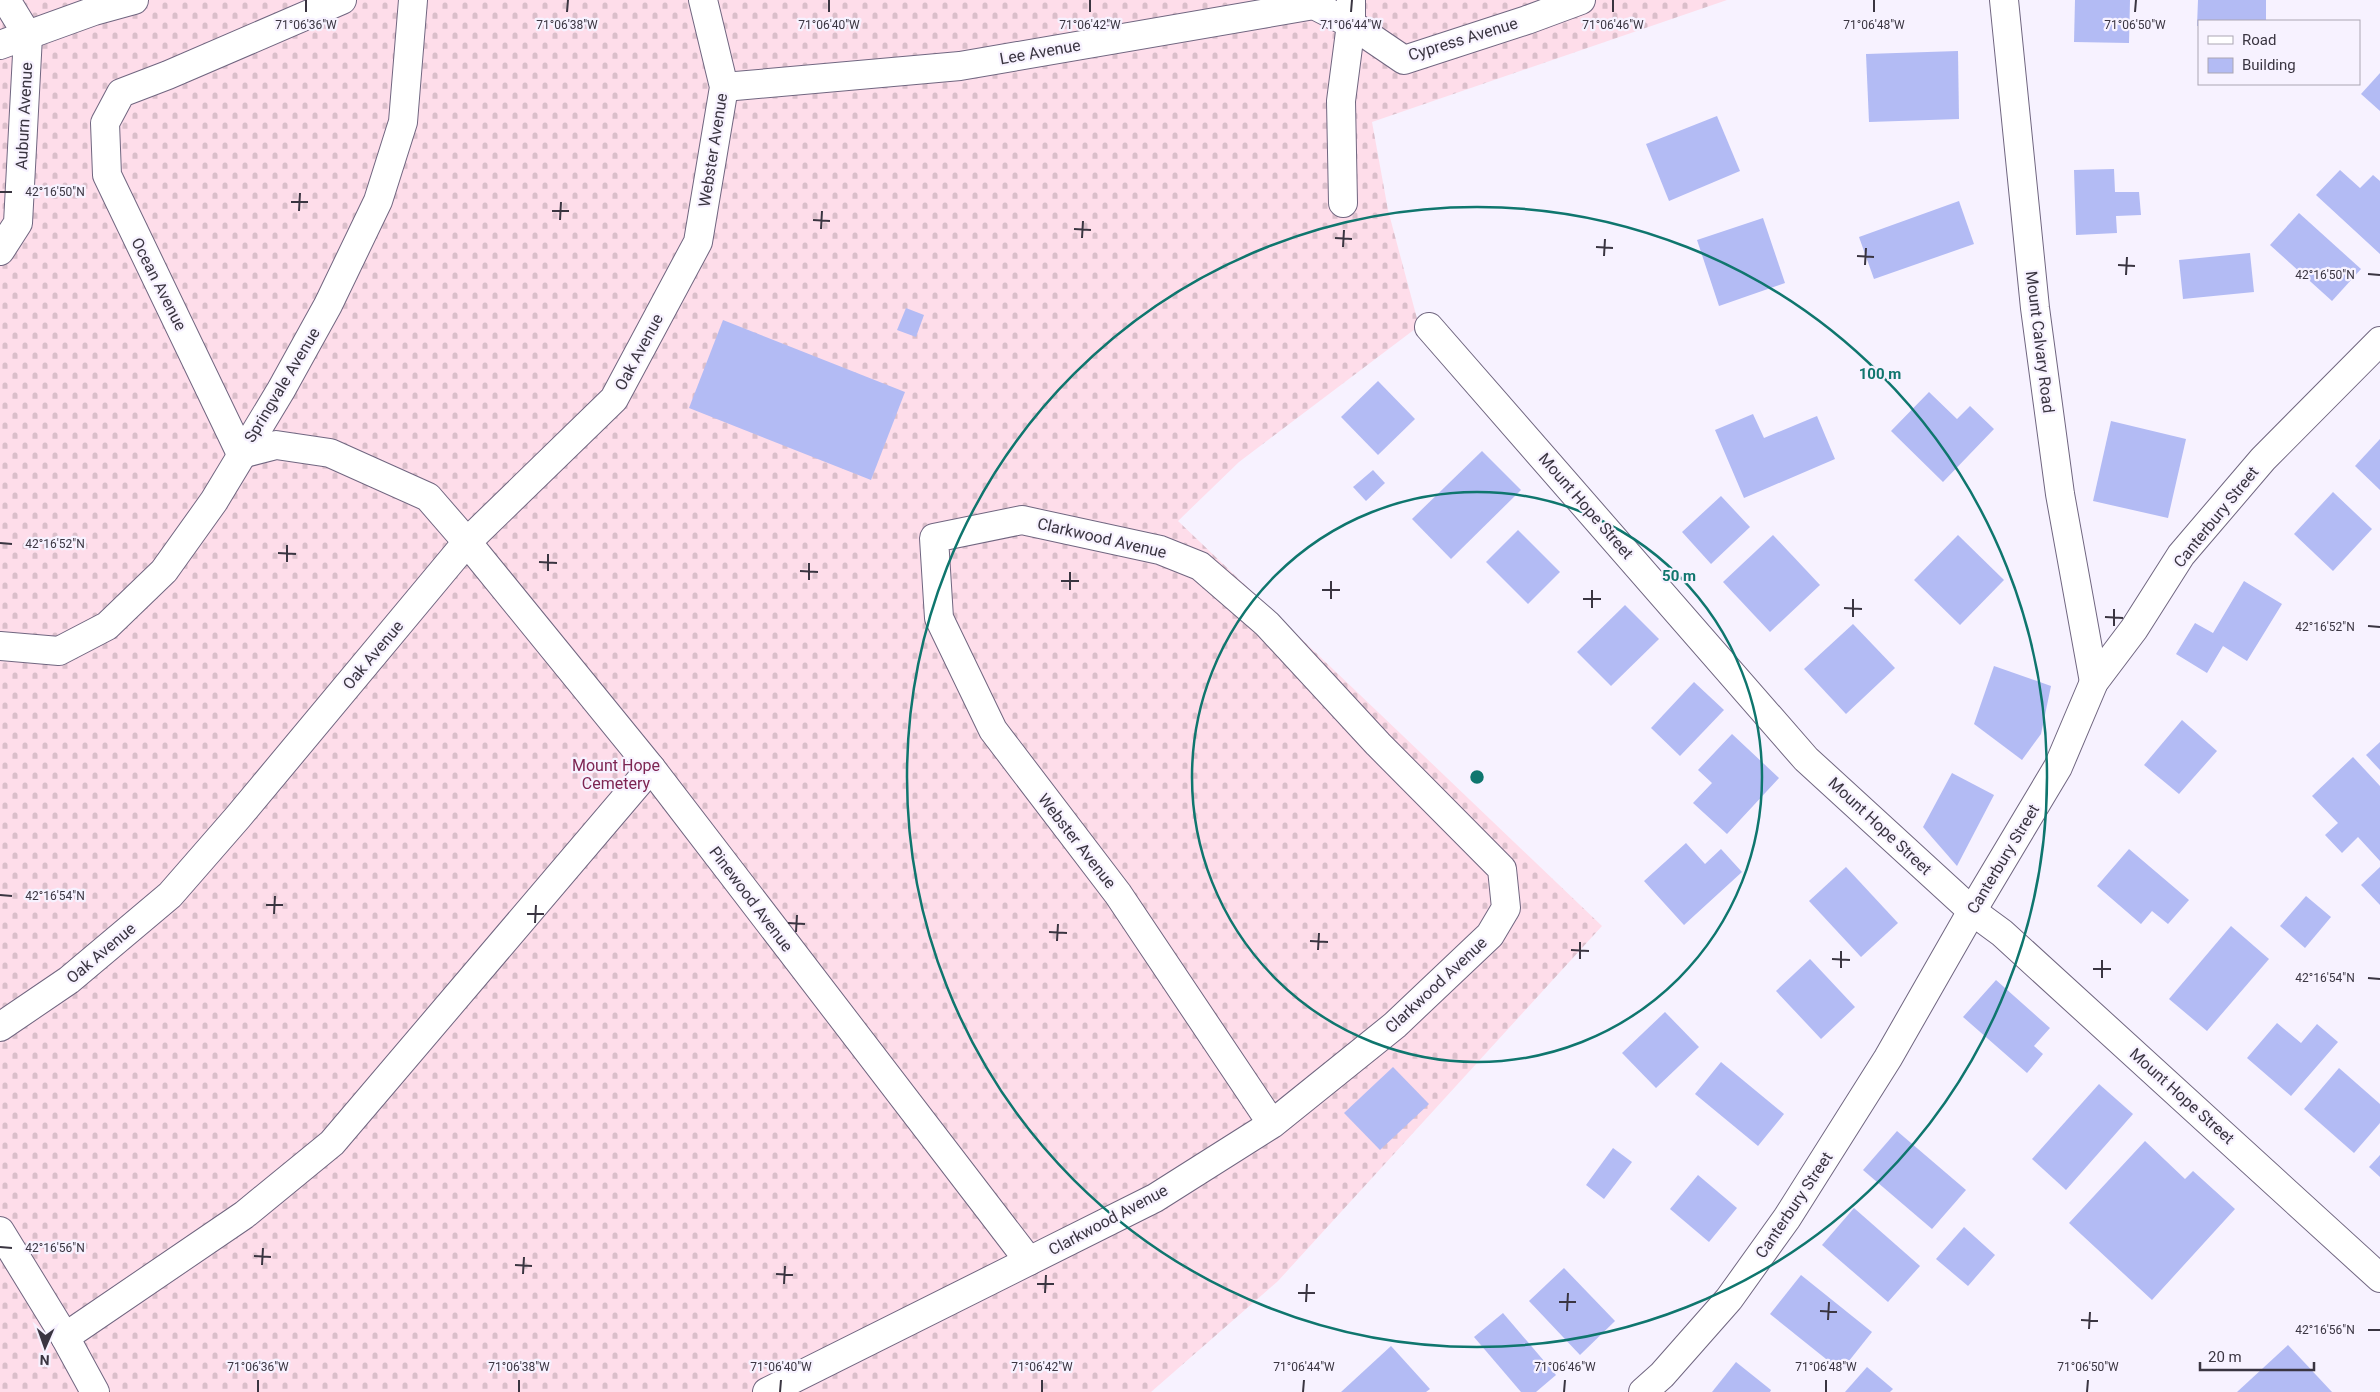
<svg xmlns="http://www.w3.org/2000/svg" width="2380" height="1392" viewBox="0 0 2380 1392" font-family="Roboto,sans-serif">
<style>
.cemetery{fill:url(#cemetery-stones)}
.building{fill:#b3bbf4}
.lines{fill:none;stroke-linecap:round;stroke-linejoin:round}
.minor-casing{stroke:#706680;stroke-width:30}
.minor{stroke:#fff;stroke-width:28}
.ticks{fill:none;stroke:#3a3541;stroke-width:2}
.ring{fill:none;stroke:#0f766e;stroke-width:2.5}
.labels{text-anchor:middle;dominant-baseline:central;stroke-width:4.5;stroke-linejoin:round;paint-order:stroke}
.street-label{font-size:16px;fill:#3a3541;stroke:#f7f2ff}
.park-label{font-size:16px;fill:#7d2452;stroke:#f7f2ff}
.ticks-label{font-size:12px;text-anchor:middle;fill:#3a3541;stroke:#f7f2ff;stroke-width:4.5;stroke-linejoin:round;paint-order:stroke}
.centre{fill:#0f766e;stroke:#f7f2ff;stroke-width:2.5}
.ring-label{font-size:15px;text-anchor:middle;font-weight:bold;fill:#0f766e;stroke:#f7f2ff;stroke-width:4.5;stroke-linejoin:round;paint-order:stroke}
</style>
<defs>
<pattern id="cemetery-stones" width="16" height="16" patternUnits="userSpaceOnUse" patternTransform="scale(1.25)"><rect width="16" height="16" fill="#feddea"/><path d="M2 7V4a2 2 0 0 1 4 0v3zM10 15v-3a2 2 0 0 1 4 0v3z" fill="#dabeca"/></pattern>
</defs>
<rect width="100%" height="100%" fill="#f7f2ff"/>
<polygon class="cemetery" points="0,0 1727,0 1372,122 1388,210 1419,326 1239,462 1178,521 1602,926 1278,1281 1151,1392 0,1392"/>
<g class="building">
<polygon points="2075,0 2130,0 2129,43 2074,42"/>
<polygon points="2198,0 2266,0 2266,21 2199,21 2199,26 2197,26"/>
<polygon points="1958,51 1959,119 1869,122 1866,54"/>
<polygon points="2380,73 2380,111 2361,94"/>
<polygon points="1717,116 1740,171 1669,201 1646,144"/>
<polygon points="2114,169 2115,192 2139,192 2141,215 2116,216 2117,233 2076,235 2074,170"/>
<polygon points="2340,170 2360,188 2373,175 2380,181 2380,254 2316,195"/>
<polygon points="1959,201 1974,244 1874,279 1859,237"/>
<polygon points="2299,213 2361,269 2332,301 2270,245"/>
<polygon points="1763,218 1785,283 1719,306 1697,240"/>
<polygon points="2250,253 2254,292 2183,299 2179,260"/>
<polygon points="906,308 924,315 916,337 897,330"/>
<polygon points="723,320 905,392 871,480 689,408"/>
<polygon points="1378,381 1415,419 1378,455 1341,417"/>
<polygon points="1929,392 1957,419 1970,406 1994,429 1943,482 1891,431"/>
<polygon points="1753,414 1764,438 1817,416 1835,459 1744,498 1715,430"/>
<polygon points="2111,421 2186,439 2168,518 2093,501"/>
<polygon points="2380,439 2380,490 2355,466"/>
<polygon points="1482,451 1521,490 1451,559 1412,519"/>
<polygon points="1373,470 1385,483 1366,501 1353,487"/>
<polygon points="2333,492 2372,529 2333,571 2294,534"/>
<polygon points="1721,496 1750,527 1711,564 1682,532"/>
<polygon points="1518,530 1560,572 1528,604 1486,562"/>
<polygon points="1773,535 1820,585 1770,632 1723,582"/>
<polygon points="1958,535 2004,580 1960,625 1914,580"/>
<polygon points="2244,581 2282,604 2247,661 2223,646 2207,673 2176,654 2195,623 2213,633"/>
<polygon points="1625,605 1659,639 1611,686 1577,652"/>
<polygon points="1853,624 1895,668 1846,714 1804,669"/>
<polygon points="1994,666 2051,686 2041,734 2022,760 1974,724"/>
<polygon points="1694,682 1724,710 1680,756 1651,728"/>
<polygon points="2182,720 2217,751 2179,794 2144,765"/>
<polygon points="1732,734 1779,778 1727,834 1693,803 1712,783 1698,770"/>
<polygon points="2380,742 2380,770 2366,755"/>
<polygon points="2353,757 2380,786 2380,861 2358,837 2342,853 2325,835 2338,823 2312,796"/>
<polygon points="1952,773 1994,795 1957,866 1923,827"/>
<polygon points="1686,843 1705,864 1721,849 1742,872 1684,925 1644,881"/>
<polygon points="2129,849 2189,900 2168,924 2152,911 2141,924 2097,886"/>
<polygon points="1846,867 1898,923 1861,957 1809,901"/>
<polygon points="2380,867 2380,905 2361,885"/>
<polygon points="2306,896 2331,917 2305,948 2280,926"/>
<polygon points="2231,926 2269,959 2207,1031 2169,999"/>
<polygon points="1810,959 1855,1007 1821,1039 1776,991"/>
<polygon points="1996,980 2050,1028 2034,1046 2043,1054 2027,1073 1963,1017"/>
<polygon points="1665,1012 1699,1047 1656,1088 1622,1053"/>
<polygon points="2277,1023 2301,1043 2317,1024 2338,1042 2291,1096 2247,1058"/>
<polygon points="1721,1062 1784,1114 1758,1146 1695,1094"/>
<polygon points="1393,1067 1429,1104 1380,1150 1344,1113"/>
<polygon points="2339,1068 2380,1104 2380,1123 2354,1153 2304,1109"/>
<polygon points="2099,1084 2133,1114 2066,1190 2032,1159"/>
<polygon points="1897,1131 1966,1190 1932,1229 1863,1170"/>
<polygon points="2145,1141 2185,1179 2193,1171 2235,1209 2152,1300 2069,1223"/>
<polygon points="1613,1148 1632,1162 1604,1199 1586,1185"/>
<polygon points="2380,1155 2380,1177 2369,1167"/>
<polygon points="1698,1175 1737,1208 1709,1242 1670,1209"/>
<polygon points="1854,1208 1920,1266 1888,1302 1822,1245"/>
<polygon points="1964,1227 1995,1255 1968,1286 1936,1259"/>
<polygon points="1564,1268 1615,1321 1580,1355 1529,1301"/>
<polygon points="1801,1275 1872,1332 1841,1371 1770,1314"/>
<polygon points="1503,1313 1556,1375 1536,1392 1521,1392 1474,1337"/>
<polygon points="2288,1345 2332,1392 2237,1392"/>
<polygon points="1391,1346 1430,1389 1426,1392 1341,1392"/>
<polygon points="1736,1362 1771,1390 1770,1392 1712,1392"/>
<polygon points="1867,1367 1893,1389 1890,1392 1845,1392"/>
</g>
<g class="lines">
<defs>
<g id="minor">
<polyline points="6,0 28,36"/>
<polyline points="2004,0 2035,308 2060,494 2094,682"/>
<polyline points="0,45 94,11 134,0"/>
<polyline points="724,87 960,66 1314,5 1351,24 1404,60 1527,20 1581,0"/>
<polyline points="1343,203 1341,101 1351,24 1351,0"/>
<polyline points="0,251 18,223 28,36"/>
<polyline points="1429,327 1806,759 1972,911 2002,933 2380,1278"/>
<polyline points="241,454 276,445 330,453 428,497 467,542 651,768 1029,1261"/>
<polyline points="241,454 107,175 105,123 121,93 168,75 342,0"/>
<polyline points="0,646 59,651 107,626 164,571 214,501 281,390 328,305 378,201 403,122 413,0"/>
<polyline points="0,1027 69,980 170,895 238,817 467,542 614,399 698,242 724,87 703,0"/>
<polyline points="0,1231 65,1337 95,1392"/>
<polyline points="65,1337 244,1215 332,1143 651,768"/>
<polyline points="767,1392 1155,1198 1272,1124 1395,1025 1490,935 1506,908 1502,869 1378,744 1267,624 1200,566 1160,550 1022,520 934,538 939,618 993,730 1118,894 1272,1124"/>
<polyline points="1643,1392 1662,1375 1729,1299 1787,1218 1888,1058 1972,911 2058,767 2094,682 2134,629 2181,555 2263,459 2380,341"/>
</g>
</defs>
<use href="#minor" class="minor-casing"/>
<use href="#minor" class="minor"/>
</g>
<path class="ticks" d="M306 12V0M567 12 568 0M829 12V0M1090 12V0M1351 12 1352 0M1613 12V0M1874 12V0M2135 12 2136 0M0 192H12M291 202H308M299 211 300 193M552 211H569M560 220 561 202M813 220 830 221M821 229 822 211M1074 229 1091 230M1082 238 1083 221M1335 238 1352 239M1343 247 1344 230M1596 247 1613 248M1604 256 1605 239M1857 256 1874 257M1865 265 1866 248M2118 265 2135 266M2368 274 2380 275M2126 275 2127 257M0 543 12 544M278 553 296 554M287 562V545M539 562 557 563M548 571V554M800 571 818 572M809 580V563M1061 581H1079M1070 590V572M1322 590H1340M1331 599V581M1583 599H1601M1592 608V590M1844 608 1862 609M1853 617V599M2105 617 2123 618M2114 626V609M2368 626 2380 627M0 895 12 896M266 905H283M274 914 275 896M527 914H544M535 923 536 905M788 923 805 924M796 932 797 915M1049 932 1067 933M1057 941 1058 924M1310 941 1328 942M1318 950 1319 933M1571 950 1589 951M1580 959V942M1832 959 1850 960M1841 968V951M2093 969H2111M2102 978V960M2368 978 2380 979M0 1247 12 1248M254 1256 271 1257M262 1265 263 1248M515 1265 532 1266M523 1274 524 1257M776 1274 793 1275M784 1284 785 1266M1037 1284H1054M1045 1293 1046 1275M1298 1293H1315M1306 1302 1307 1284M1559 1302H1576M1567 1311 1568 1293M1820 1311 1837 1312M1828 1320 1829 1302M2081 1320 2098 1321M2089 1329 2090 1312M2368 1330H2380M258 1392V1380M519 1392V1380M780 1392 781 1380M1042 1392V1380M1303 1392 1304 1380M1564 1392 1565 1380M1826 1392V1380M2087 1392 2088 1380"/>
<g class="ring">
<circle cx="1477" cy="777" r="285"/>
<circle cx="1477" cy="777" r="570"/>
</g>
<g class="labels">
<g class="street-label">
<text transform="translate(1463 39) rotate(-17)">Cypress Avenue</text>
<text transform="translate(1040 52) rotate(-10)">Lee Avenue</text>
<text transform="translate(24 116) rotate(-87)">Auburn Avenue</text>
<text transform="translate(713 150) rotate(-81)">Webster Avenue</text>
<text transform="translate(159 284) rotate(63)">Ocean Avenue</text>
<text transform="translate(2040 342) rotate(83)">Mount Calvary Road</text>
<text transform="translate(639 352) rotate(-62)">Oak Avenue</text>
<text transform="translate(282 385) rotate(-59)">Springvale Avenue</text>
<text transform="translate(1586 506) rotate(49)">Mount Hope Street</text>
<text transform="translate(2216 517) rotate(-51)">Canterbury Street</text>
<text transform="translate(1102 538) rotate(13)">Clarkwood Avenue</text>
<text transform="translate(373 655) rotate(-50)">Oak Avenue</text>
<text transform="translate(1880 826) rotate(43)">Mount Hope Street</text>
<text transform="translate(1077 841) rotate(52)">Webster Avenue</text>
<text transform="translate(2003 859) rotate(-59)">Canterbury Street</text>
<text transform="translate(751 899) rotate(53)">Pinewood Avenue</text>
<text transform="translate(101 953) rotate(-40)">Oak Avenue</text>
<text transform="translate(1436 985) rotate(-43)">Clarkwood Avenue</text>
<text transform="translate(2182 1096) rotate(42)">Mount Hope Street</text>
<text transform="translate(1794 1205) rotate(-56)">Canterbury Street</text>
<text transform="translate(1108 1220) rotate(-28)">Clarkwood Avenue</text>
</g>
<g class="park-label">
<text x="616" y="765">Mount Hope<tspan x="616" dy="18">Cemetery</tspan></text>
</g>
</g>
<g class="ticks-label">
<text x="306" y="29">71°06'36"W</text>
<text x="567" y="29">71°06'38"W</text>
<text x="829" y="29">71°06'40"W</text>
<text x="1090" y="29">71°06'42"W</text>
<text x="1351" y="29">71°06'44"W</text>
<text x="1613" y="29">71°06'46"W</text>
<text x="1874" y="29">71°06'48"W</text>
<text x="2135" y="29">71°06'50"W</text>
<text x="55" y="196">42°16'50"N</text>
<text x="2325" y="279">42°16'50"N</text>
<text x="55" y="548">42°16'52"N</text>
<text x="2325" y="631">42°16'52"N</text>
<text x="55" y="900">42°16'54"N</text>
<text x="2325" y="982">42°16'54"N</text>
<text x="55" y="1252">42°16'56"N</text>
<text x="2325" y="1334">42°16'56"N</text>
<text x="258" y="1371">71°06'36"W</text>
<text x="519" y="1371">71°06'38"W</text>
<text x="781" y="1371">71°06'40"W</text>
<text x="1042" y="1371">71°06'42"W</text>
<text x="1304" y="1371">71°06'44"W</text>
<text x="1565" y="1371">71°06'46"W</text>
<text x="1826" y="1371">71°06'48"W</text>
<text x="2088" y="1371">71°06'50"W</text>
</g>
<circle cx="1477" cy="777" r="8" class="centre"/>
<g class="ring-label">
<text x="1880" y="379">100 m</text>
<text x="1679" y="581">50 m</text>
</g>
<rect x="2198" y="20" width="162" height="65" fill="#f7f2ff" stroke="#aba6b3"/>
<rect x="2208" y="36" width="25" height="8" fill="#ffffff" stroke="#aba6b3"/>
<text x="2242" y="45" font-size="15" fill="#3a3541">Road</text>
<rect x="2208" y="58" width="25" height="15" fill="#b3bbf4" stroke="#aba6b3"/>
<text x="2242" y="70" font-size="15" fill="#3a3541">Building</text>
<g transform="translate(45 1347) rotate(182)" stroke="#f7f2ff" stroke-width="4" paint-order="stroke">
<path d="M0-4L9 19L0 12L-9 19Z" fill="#3a3541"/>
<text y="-8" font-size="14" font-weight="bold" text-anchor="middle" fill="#3a3541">N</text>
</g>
<path d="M2200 1362v8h114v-8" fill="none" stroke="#3a3541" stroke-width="2.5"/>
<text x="2208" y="1362" font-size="15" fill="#3a3541" stroke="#f7f2ff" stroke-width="4" paint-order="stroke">20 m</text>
</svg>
